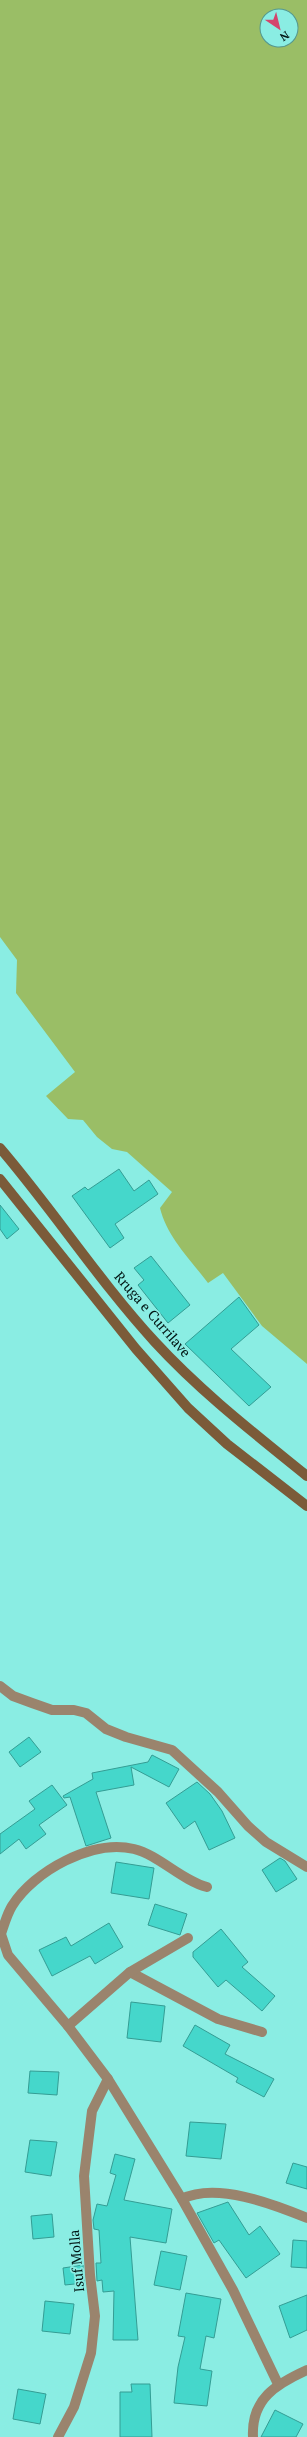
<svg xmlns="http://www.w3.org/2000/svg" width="307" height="2437" viewBox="0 0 307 2437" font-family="'PT Serif',serif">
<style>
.water{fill:#9abe66;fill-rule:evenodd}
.building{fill:#45d7cb;stroke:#349d94}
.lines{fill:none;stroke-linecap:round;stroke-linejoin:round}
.minor{stroke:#9a846d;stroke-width:10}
.secondary{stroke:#7b5b39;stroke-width:10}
.labels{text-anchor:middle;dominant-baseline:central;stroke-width:3.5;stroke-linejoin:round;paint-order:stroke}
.street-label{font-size:14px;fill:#011513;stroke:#8aede3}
</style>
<rect width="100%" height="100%" fill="#8aede3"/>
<path class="water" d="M0 0H307V1364L262 1326 223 1273 208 1283C190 1259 167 1237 160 1208L172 1192 127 1152 112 1149 97 1137 83 1120 68 1119 46 1096 75 1072 16 993 17 960 0 937ZM267 16H291V40H267Z"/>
<g class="building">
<polygon points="119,1169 134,1191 149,1180 158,1194 115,1224 124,1238 110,1248 72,1196 85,1187 88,1190"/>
<polygon points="0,1205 19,1229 7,1239 0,1229"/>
<polygon points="151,1256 190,1305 168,1323 138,1285 144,1280 134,1268"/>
<polygon points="239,1297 259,1325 231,1349 271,1387 249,1406 185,1344"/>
<polygon points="29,1737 41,1752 20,1767 9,1752"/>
<polygon points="152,1755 179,1769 169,1787 131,1767 134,1785 96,1792 111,1838 86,1846 70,1797 64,1798 63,1796 93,1779 92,1773 148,1762"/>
<polygon points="197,1782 210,1794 222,1811 235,1838 209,1850 195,1821 184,1829 166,1803"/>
<polygon points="52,1785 67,1805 39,1825 46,1834 26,1849 19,1839 0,1854 0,1834 35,1809 29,1801"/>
<polygon points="280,1858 285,1861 297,1879 276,1892 262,1870"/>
<polygon points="116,1862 154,1868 149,1899 111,1893"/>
<polygon points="155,1904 187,1914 180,1935 148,1925"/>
<polygon points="109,1923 123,1947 95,1964 90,1956 52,1976 39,1950 66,1937 71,1946"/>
<polygon points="221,1929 248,1962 242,1967 275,1996 262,2011 226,1980 218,1987 193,1957 193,1952"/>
<polygon points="131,2002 165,2006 161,2042 127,2038"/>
<polygon points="195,2025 230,2045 225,2054 274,2079 264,2097 236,2082 238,2078 183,2046"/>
<polygon points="30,2071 59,2072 57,2095 28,2093"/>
<polygon points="190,2122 226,2124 221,2159 186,2156"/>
<polygon points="30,2140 57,2142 51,2176 25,2172"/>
<polygon points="115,2154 135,2159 124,2200 172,2209 166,2243 130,2237 138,2340 113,2340 114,2291 103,2292 102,2280 97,2281 96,2263 101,2263 99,2230 94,2229 93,2220 97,2204 107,2206 116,2175 110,2173"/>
<polygon points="293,2163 307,2167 307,2189 286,2183"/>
<polygon points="228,2202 249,2235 260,2226 280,2254 246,2278 219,2240 214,2243 197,2213"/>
<polygon points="52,2214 54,2237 33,2239 31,2216"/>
<polygon points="293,2240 307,2241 307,2268 291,2267"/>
<polygon points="161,2251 187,2256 180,2290 154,2285"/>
<polygon points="83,2265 84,2283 65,2285 63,2268"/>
<polygon points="186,2293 221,2299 214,2338 206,2336 200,2369 212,2371 207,2406 174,2403 178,2367 185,2337 178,2336"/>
<polygon points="307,2295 307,2330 290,2338 279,2306"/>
<polygon points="45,2301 74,2304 70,2334 42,2331"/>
<polygon points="131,2384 150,2384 152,2437 120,2437 120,2392 132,2392"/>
<polygon points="18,2389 46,2394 40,2424 13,2419"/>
<polygon points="275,2410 303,2424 296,2437 261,2437"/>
</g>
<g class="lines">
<g class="minor">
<polyline points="0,1686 13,1696 32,1703 52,1710 74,1710 86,1713 106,1729 126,1737 172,1750 218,1792 248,1826 266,1842 307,1867"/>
<path d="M207 1887C181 1880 159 1855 134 1849 92 1839 34 1871 12 1906 7 1914 4 1925 1 1934L8 1955 68 2026 108 2079 182 2199 233 2290 278 2384"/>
<polyline points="130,1972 218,2019 262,2032"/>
<polyline points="68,2026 130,1972 188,1938"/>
<path d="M182 2199C216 2182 273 2204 307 2218"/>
<polyline points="58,2437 74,2407 91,2353 95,2316 90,2275 84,2176 92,2111 108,2079"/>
<path d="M253 2437C251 2399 276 2384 307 2370"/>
</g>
<g class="secondary">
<path d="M0 1148C54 1211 99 1281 155 1342 201 1392 254 1433 307 1476"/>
<polyline points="0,1179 136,1349 188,1408 227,1444 307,1506"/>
</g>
</g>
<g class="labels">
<g class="street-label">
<text transform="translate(153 1314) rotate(49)">Rruga e Currilave</text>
<text transform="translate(76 2261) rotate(-95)">Isuf Molla</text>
</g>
</g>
<g transform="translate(279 28) rotate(145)"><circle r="19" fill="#8aede3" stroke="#539790"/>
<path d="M0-3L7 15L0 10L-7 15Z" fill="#d3456d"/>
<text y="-6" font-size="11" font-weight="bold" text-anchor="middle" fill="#011513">N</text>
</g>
</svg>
